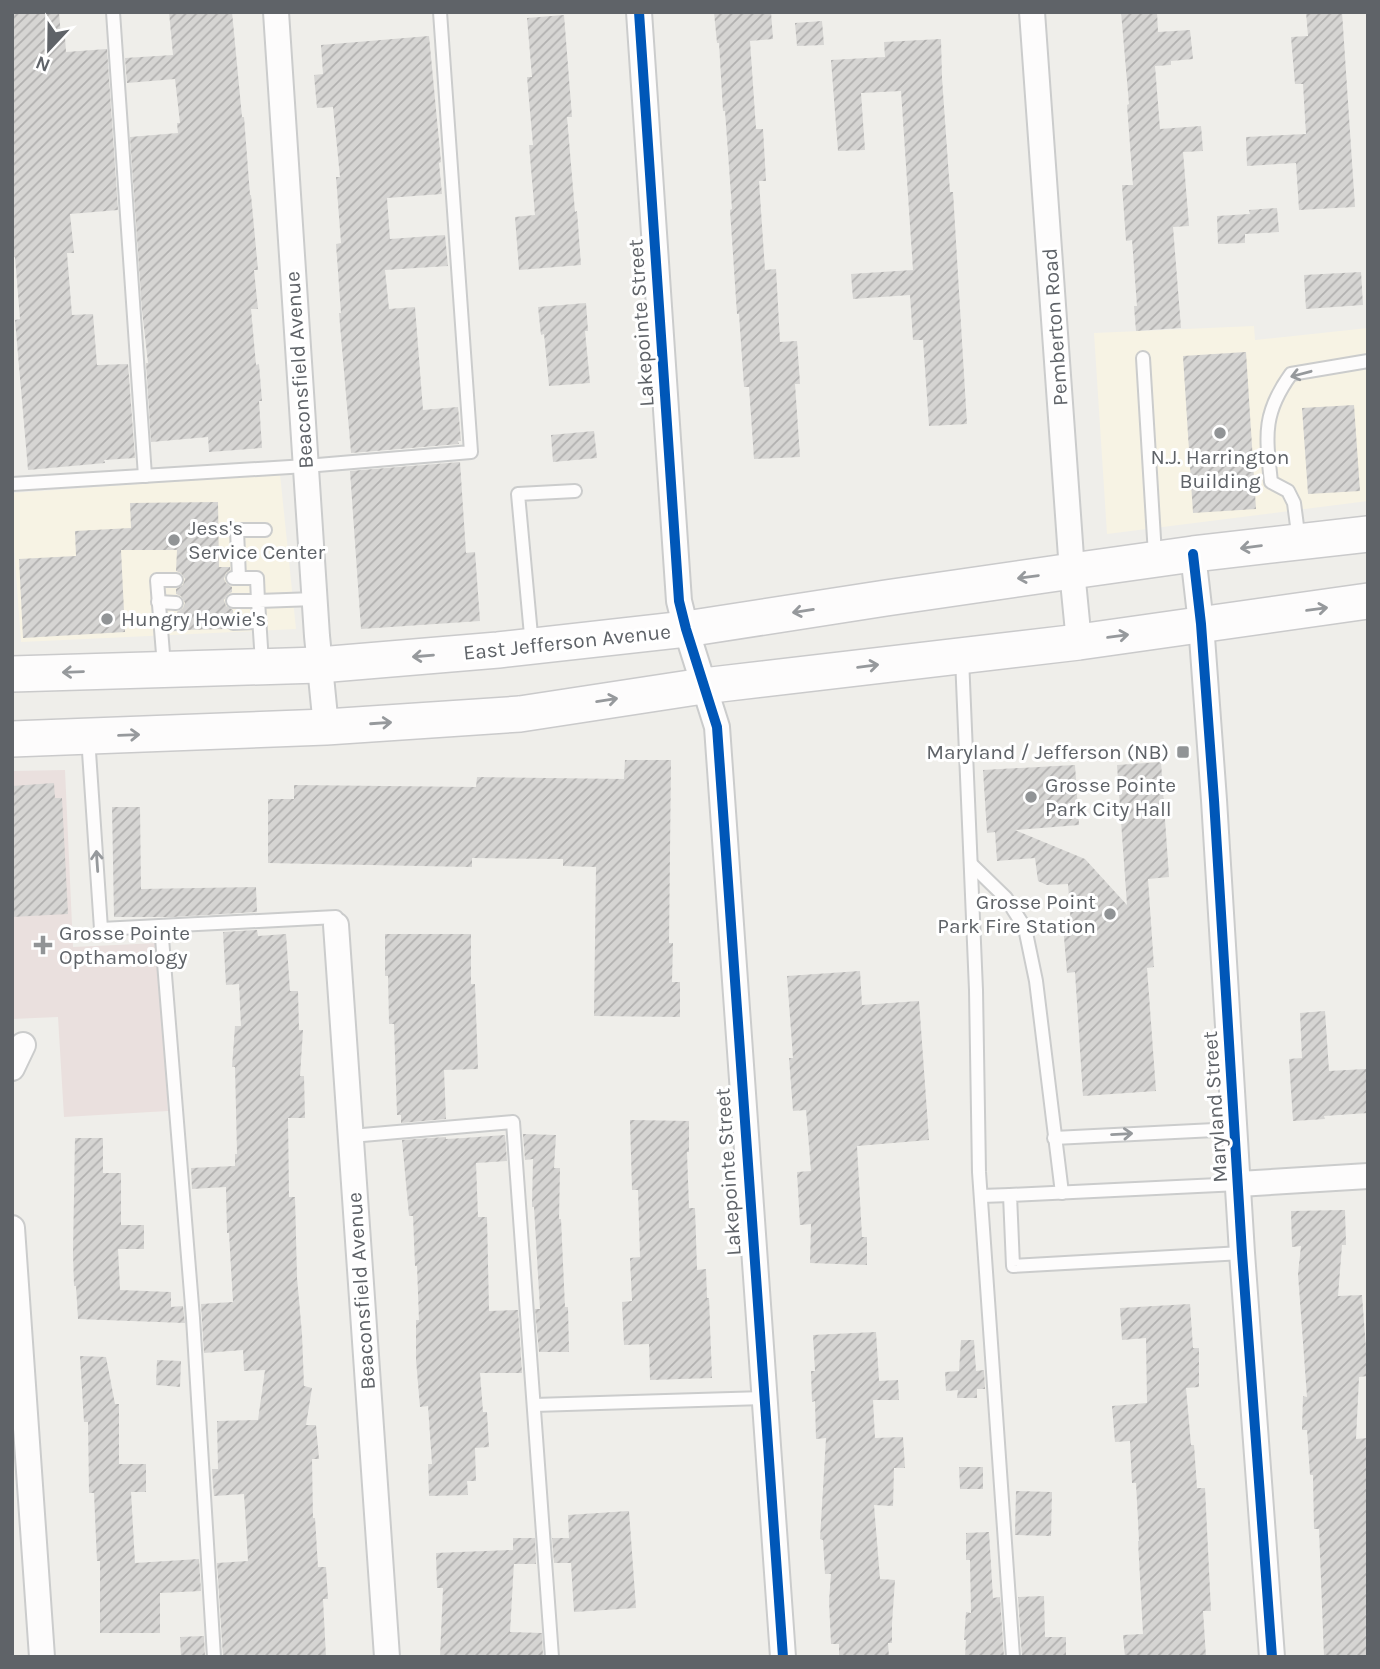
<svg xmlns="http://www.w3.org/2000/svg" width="1380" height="1669" viewBox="0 0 1380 1669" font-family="Karla,sans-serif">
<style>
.commercial{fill:#f7f3e4}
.medical{fill:#eae0de}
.building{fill:url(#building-hatch)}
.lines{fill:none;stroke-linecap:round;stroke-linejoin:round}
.lane-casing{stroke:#cbcccc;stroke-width:16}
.street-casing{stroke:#cbcccc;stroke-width:28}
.secondary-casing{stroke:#cacacb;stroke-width:38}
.lane{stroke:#fdfcfc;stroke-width:12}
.street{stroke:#fdfcfc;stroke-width:24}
.secondary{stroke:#fdfcfc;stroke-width:35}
.cycleway-casing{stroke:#fff;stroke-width:15}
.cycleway{stroke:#0057b8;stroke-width:10}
.oneway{stroke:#96999c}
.poi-dot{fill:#919496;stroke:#fff;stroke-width:2.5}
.labels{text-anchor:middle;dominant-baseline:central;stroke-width:6;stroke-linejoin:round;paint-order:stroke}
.street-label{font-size:21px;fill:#5f6368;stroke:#fff}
.poi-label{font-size:21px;fill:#5f6368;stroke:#fff;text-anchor:start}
</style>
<defs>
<pattern id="building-hatch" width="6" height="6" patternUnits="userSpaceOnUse" patternTransform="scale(1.75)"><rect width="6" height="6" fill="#d6d5d3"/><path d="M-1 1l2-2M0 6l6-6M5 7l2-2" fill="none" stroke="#b1b0af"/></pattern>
</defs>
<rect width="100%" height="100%" fill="#efeeea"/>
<g class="commercial">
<polygon points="1254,326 1255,340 1368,328 1368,501 1107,534 1094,333"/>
<polygon points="280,474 296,629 21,642 12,519 12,493"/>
</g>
<polygon class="medical" points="65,770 73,947 158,943 168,1111 64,1117 58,1017 12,1019 12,771"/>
<g class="building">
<polygon points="12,12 59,12 61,37 65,37 66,52 107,49 118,210 70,214 74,253 67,253 72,315 93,314 97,365 128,364 135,458 104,460 105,463 28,470 15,320 20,319 15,257 12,258"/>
<polygon points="169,12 232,12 242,117 244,117 250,195 251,195 258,270 254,270 258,309 251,309 256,365 259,364 262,401 259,401 262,448 209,452 208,437 151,442 146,363 148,363 142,310 130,137 178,133 177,123 180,123 175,79 127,83 125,58 173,55"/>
<polygon points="714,12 771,12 773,39 750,41 756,129 763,129 766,181 759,181 765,270 776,269 780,342 797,341 800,384 795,384 800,457 754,459 749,387 744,387 739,314 737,314 730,210 732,209 725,111 723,111 719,43 717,43"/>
<polygon points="1121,12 1157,12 1158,32 1190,30 1193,59 1171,61 1171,65 1155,66 1160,129 1201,126 1203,151 1183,152 1189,226 1173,227 1181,328 1136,331 1134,306 1137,306 1132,240 1126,241 1122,185 1133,185 1127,105 1129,104"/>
<polygon points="1306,12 1342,12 1355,207 1299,210 1296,163 1247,166 1246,137 1306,134 1303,84 1295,84 1291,37 1308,36"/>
<polygon points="564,15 572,117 567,117 575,212 577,211 581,265 519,270 515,217 535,215 529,145 533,145 527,77 532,77 527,18"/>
<polygon points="822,21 824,45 797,46 795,23"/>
<polygon points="429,36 441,162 439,163 442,194 387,198 390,239 445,235 448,266 385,270 389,309 415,307 423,410 458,407 461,441 458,441 459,444 351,453 339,313 341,313 336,244 341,243 336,177 340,177 333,107 317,108 314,75 323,74 321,45"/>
<polygon points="941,39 942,78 950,192 953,192 967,424 929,426 923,340 913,340 910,295 853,299 851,274 913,270 901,91 861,93 865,150 838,151 831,60 885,57 884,42"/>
<polygon points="1277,208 1279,232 1245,234 1245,243 1218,244 1217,216 1250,214 1249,210"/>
<polygon points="1361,272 1363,305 1306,309 1304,275"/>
<polygon points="586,303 588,331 585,331 590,383 549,386 544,334 541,335 538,307"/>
<polygon points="1246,352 1256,509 1193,513 1183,356"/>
<polygon points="1354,405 1360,491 1308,494 1302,408"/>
<polygon points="594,431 597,458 553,462 551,435"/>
<polygon points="460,462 466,553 475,552 480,621 361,629 350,471"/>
<polygon points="218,502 219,567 230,567 230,570 226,573 224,579 226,583 232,587 232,592 228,594 224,600 226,606 233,610 233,614 228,616 225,620 224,624 227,629 182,630 186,622 181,616 177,614 177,612 183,608 185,603 181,596 176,594 176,589 183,585 185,579 181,573 176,571 177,550 121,550 125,632 23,638 19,559 76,556 75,531 131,528 130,503"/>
<polygon points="625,760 671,760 669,943 673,943 672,982 680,982 680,1017 594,1016 596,867 563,866 563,859 472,858 472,867 268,863 268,799 294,799 294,785 476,787 477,777 624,779"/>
<polygon points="1161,762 1169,877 1148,879 1154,967 1147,968 1156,1091 1083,1096 1075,972 1067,973 1063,925 1071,925 1068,884 1047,885 1038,881 1035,858 997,861 995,832 987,833 983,770 1075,765 1079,825 1015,830 1085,859 1127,905 1117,765"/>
<polygon points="54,783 55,798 62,798 68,914 12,917 12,786"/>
<polygon points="112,807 140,807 141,889 256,887 257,912 172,917 114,917"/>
<polygon points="257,930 258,936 286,934 290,991 298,991 299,1030 303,1030 300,1076 304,1076 305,1118 288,1118 289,1197 295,1197 297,1278 302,1334 304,1386 312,1388 306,1425 316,1425 319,1459 312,1459 313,1518 315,1518 318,1567 326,1567 328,1599 323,1599 326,1657 223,1657 217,1563 248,1561 244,1494 214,1496 212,1469 218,1469 217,1421 258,1420 265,1370 244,1371 243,1350 204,1353 201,1304 233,1302 229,1233 227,1233 226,1187 192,1189 191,1168 235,1166 235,1154 237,1154 235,1067 232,1067 235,1026 241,1026 239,984 226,985 223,932"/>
<polygon points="385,934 471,934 471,984 475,984 478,1069 444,1070 446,1119 401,1123 401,1115 397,1115 394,1024 389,1024 388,976 385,976"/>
<polygon points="860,971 862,1005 919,1001 929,1140 857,1146 862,1237 867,1237 867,1265 810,1263 811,1224 800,1225 797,1172 811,1171 806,1110 793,1111 789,1058 793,1058 787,976"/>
<polygon points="1325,1011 1329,1071 1366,1069 1366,1080 1368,1079 1368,1113 1324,1116 1325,1119 1293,1121 1289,1059 1302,1058 1300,1013"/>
<polygon points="630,1120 689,1121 689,1152 687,1152 689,1208 695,1208 697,1270 706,1269 707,1298 709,1298 712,1378 650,1380 649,1344 624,1345 622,1302 632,1301 630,1258 640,1257 638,1190 632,1190"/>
<polygon points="523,1134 556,1135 554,1168 560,1168 559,1219 561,1219 565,1307 568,1307 569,1352 539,1352 535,1309 540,1309 534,1207 532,1207 533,1159 525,1160"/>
<polygon points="505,1135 507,1161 476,1163 478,1217 487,1217 489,1311 518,1310 522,1373 480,1373 483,1412 487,1412 489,1447 475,1448 476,1481 467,1481 468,1495 429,1496 428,1464 432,1464 428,1406 420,1407 416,1360 416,1320 419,1320 417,1266 415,1266 413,1216 409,1216 402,1140 446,1137 446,1139 464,1138"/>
<polygon points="75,1138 103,1138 103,1173 121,1173 121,1225 144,1225 144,1249 118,1249 120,1290 171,1292 171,1307 183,1306 185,1323 78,1319 76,1286 74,1286 73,1253"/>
<polygon points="1345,1210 1346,1245 1342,1245 1338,1296 1362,1295 1368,1376 1359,1377 1356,1439 1368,1438 1368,1657 1324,1657 1319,1529 1314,1529 1313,1475 1310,1475 1307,1430 1302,1430 1303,1396 1307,1397 1298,1274 1301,1246 1292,1247 1291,1211"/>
<polygon points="1190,1304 1193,1348 1199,1348 1199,1387 1186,1388 1191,1445 1194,1445 1197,1488 1205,1488 1211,1611 1203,1611 1206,1657 1125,1657 1123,1635 1143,1634 1138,1541 1139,1541 1136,1483 1132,1483 1130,1441 1115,1442 1112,1406 1147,1403 1146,1338 1122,1340 1120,1308"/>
<polygon points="876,1332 879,1381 898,1380 899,1400 873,1400 875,1438 903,1437 905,1468 894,1468 893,1506 874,1505 880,1579 895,1580 892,1623 892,1643 888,1643 889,1657 839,1657 839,1644 831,1644 829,1601 831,1574 825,1574 823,1540 820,1539 826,1438 816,1439 815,1401 812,1402 811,1371 815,1371 813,1335"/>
<polygon points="961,1340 974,1340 976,1371 984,1370 985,1389 977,1389 977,1398 957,1398 958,1390 946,1391 945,1372 959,1371"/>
<polygon points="80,1356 106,1357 115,1404 119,1404 119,1464 146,1464 146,1492 131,1492 135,1563 199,1559 201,1591 160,1593 160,1633 100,1633 100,1561 97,1561 94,1493 89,1493 88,1422 84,1422"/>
<polygon points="157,1360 181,1361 180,1387 156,1385"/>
<polygon points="959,1467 983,1467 983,1489 960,1489"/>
<polygon points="1016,1491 1052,1492 1051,1536 1015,1535"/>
<polygon points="629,1511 636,1608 574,1612 571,1563 554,1563 552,1538 569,1538 568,1515"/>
<polygon points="989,1532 993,1598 1000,1597 1004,1657 965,1657 966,1640 964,1640 966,1612 971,1613 970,1560 966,1560 966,1533"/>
<polygon points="513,1538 535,1538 536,1564 514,1564 514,1562 510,1632 542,1633 543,1657 498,1655 498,1657 440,1657 443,1588 437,1588 436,1553 513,1550"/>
<polygon points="1044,1596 1045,1637 1066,1637 1066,1657 1022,1657 1018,1597"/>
<polygon points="204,1636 205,1657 181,1657 180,1637"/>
</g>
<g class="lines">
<defs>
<g id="lane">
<polyline points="113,12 145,476"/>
<polyline points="1143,358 1155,555"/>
<polyline points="12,484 306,466 471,452 440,12"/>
<path d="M1299 541 1294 503 1288 491 1271 482C1266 436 1262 414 1291 374L1368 361"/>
<polyline points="233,578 257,578 258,601 233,601"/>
<polyline points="239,578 237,530 265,530"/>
<polyline points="158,602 176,603"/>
<polyline points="233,623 259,622"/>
<polyline points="160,624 177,623"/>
<polyline points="532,646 518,494 575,491"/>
<polyline points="962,658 976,990 979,1172 1013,1657"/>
<polyline points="262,663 258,601 315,599"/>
<polyline points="164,666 157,580 176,580"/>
<polyline points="88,737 101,929 336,917 336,923"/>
<polyline points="971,864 1006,898 1025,928 1036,981 1062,1193"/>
<polyline points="161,926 193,1318 214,1657"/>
<polyline points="351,1136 513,1122 552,1657"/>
<polyline points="1054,1138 1235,1129"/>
<polyline points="1239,1184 1010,1195 1013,1266 1242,1253"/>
<polyline points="981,1196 1010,1195"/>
<polyline points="534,1405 764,1398"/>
</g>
<g id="street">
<polyline points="276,12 317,636 326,727"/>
<polyline points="639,12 679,601 686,629 717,727 783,1657"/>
<polyline points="1032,12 1072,571 1079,642"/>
<polyline points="1193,554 1201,624 1214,800 1242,1253 1272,1657"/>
<polyline points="336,925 387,1657"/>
<polyline points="12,1068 23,1045"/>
<polyline points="1239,1184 1368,1176"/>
<polyline points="12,1228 42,1657"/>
</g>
<g id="secondary">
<polyline points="12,674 319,665 498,650 686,629 886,598 1072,571 1193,554 1368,534"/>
<polyline points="12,739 326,727 520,714 703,686 1079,642 1368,601"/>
</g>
</defs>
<use href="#lane" class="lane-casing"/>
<use href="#street" class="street-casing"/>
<use href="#secondary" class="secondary-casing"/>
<use href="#lane" class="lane"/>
<use href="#street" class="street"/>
<use href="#secondary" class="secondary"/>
<defs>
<g id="cycleway">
<polyline points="639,12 679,601 686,629 717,727 783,1657"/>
<polyline points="1193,554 1201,624 1214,800 1242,1253 1272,1657"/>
</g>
</defs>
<use href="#cycleway" class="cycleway-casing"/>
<use href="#cycleway" class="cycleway"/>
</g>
<defs><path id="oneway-shaft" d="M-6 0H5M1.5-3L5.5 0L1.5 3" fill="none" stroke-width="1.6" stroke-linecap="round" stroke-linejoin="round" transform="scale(1.75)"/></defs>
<g class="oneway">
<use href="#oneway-shaft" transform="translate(1301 374) rotate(165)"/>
<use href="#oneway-shaft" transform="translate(1251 547) rotate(173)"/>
<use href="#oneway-shaft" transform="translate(1028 577) rotate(172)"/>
<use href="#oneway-shaft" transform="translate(1317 609) rotate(-8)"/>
<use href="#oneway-shaft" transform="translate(803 611) rotate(171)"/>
<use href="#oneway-shaft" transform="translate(1118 636) rotate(-8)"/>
<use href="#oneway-shaft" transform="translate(423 656) rotate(175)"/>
<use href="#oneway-shaft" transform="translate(868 666) rotate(-7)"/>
<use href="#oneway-shaft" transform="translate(73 672) rotate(178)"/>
<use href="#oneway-shaft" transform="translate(607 700) rotate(-9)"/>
<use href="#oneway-shaft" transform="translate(381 723) rotate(-4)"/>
<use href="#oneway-shaft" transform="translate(129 735) rotate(-2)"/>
<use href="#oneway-shaft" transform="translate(97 861) rotate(-94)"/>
<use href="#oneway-shaft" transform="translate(1122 1134) rotate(-3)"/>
</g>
<g class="poi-dot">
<circle cx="1220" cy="433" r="7"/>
<circle cx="174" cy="540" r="7"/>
<circle cx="107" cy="619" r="7"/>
<rect x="1176" y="745" width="14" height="14" rx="3.5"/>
<circle cx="1031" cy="797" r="7"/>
<circle cx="1110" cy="914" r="7"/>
<path d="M39.5 934.5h7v7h7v7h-7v7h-7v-7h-7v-7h7z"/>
</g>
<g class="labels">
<g class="street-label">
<text transform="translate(641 323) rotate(-94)">Lakepointe Street</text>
<text transform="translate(1055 327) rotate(-94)">Pemberton Road</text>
<text transform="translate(299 370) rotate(-94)">Beaconsfield Avenue</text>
<text transform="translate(567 642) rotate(-6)">East Jefferson Avenue</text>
<text transform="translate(1215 1107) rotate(-94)">Maryland Street</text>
<text transform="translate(728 1172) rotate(-94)">Lakepointe Street</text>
<text transform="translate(361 1291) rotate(-94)">Beaconsfield Avenue</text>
</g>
<g class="poi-label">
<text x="1220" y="457" text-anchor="middle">N.J. Harrington<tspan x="1220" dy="24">Building</tspan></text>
<text x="188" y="528">Jess's<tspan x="188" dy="24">Service Center</tspan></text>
<text x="121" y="619">Hungry Howie's</text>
<text x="1169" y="752" text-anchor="end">Maryland / Jefferson (NB)</text>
<text x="1045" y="785">Grosse Pointe<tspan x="1045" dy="24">Park City Hall</tspan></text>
<text x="1096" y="902" text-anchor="end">Grosse Point<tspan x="1096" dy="24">Park Fire Station</tspan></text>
<text x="59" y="933">Grosse Pointe<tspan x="59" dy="24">Opthamology</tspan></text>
</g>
</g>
<rect width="1380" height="1669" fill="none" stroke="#5f6368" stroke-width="28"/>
<g transform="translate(49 49) rotate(202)" stroke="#ffffff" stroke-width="5" paint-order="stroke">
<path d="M0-5L12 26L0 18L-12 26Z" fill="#5f6368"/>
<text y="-10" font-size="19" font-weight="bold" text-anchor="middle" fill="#5f6368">N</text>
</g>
</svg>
